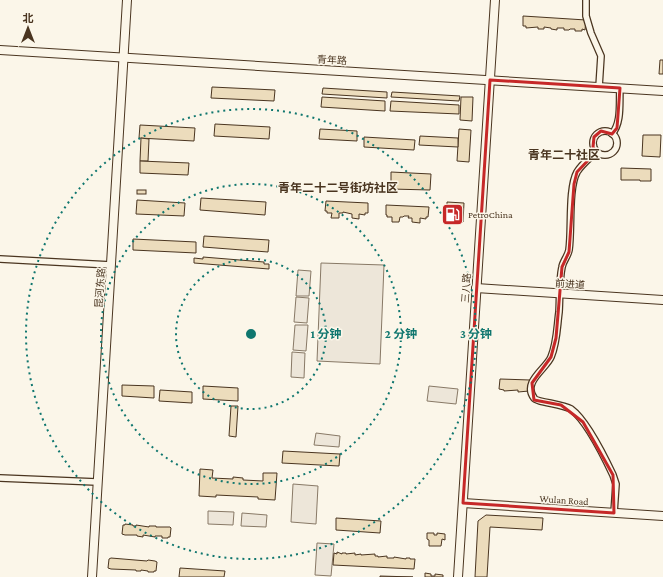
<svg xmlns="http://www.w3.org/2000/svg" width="663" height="577" viewBox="0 0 663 577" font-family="'Crimson Pro','Noto Sans SC',serif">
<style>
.green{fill:#ede6d9;stroke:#887966}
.building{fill:#ecdcbc;stroke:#4a3520}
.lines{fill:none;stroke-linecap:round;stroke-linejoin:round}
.street-casing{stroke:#4a3520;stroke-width:8}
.secondary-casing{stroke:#4a3520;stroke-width:10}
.street{stroke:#fbf6e9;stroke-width:5.5}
.secondary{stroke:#fbf6e9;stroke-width:8}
.marked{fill:none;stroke:#c62828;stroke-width:3;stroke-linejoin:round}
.ring{fill:none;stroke:#0f766e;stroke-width:2;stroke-dasharray:2 4}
.labels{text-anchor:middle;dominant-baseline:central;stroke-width:3;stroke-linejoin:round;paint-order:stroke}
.street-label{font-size:10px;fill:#4a3520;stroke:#fbf6e9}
.poi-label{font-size:10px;fill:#4a3520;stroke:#fbf6e9;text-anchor:start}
.quarter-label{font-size:12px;font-weight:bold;fill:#4a3520;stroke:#fbf6e9}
.centre{fill:#0f766e;stroke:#fbf6e9;stroke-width:2}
.ring-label{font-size:12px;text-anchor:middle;font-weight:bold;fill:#0f766e;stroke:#fbf6e9;stroke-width:3;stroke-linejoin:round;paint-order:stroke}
</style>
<rect width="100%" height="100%" fill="#fbf6e9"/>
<g class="green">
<polygon points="321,263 384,265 380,364 317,361"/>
<polygon points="298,270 311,271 309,296 296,296"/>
<polygon points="296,297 309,298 307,323 294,322"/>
<polygon points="295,325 308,325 306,351 293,350"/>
<polygon points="292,352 305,353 304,378 291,377"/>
<polygon points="429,386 458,389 456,404 427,401"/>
<polygon points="316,433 340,436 339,447 314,445"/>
<polygon points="293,484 318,486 316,524 291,522"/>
<polygon points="208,511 234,512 233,525 208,524"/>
<polygon points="242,513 267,515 266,527 241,526"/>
<polygon points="317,543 334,544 331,576 315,575"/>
</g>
<g class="building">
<polygon points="523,16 586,20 585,30 582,29 582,31 575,31 575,29 570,29 569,30 564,30 564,28 557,28 557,30 551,29 551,28 544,27 544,29 538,29 538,27 526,28 526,26 523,26"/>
<polygon points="660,60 663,60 663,74 659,74"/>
<polygon points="212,87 275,90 274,101 211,98"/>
<polygon points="323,88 387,92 387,98 322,94"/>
<polygon points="392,92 460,96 459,101 391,97"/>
<polygon points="322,97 385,101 385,111 321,107"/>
<polygon points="461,97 473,97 472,121 460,120"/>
<polygon points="391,101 459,105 459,114 390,111"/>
<polygon points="215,124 270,127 269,139 214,136"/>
<polygon points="140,125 195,128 194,141 139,138"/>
<polygon points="320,129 357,131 357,141 319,139"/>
<polygon points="459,129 471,130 469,162 457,161"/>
<polygon points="643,135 661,135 660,157 642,156"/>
<polygon points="420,136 458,138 458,147 419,145"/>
<polygon points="364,137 415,140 414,150 364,147"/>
<polygon points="141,138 149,139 148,161 140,161"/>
<polygon points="140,161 189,163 188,175 140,173"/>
<polygon points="621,168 651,169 651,181 640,181 640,180 621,180"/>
<polygon points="391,172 431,174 430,190 391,189"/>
<rect x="137" y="190" width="9" height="4"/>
<polygon points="201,198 266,202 265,215 200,210"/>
<polygon points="137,200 185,203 184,216 136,214"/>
<polygon points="326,201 368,203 368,213 365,213 365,215 359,214 359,219 352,218 352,214 343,212 343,213 339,213 339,218 331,218 332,213 327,213 327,211 325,211"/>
<polygon points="447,202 464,203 463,222 447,222"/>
<polygon points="386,205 429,207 428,217 426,217 426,219 420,218 420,223 412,222 412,218 408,218 409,216 404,216 403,217 400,217 399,222 392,222 392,217 387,217 387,215 386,215"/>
<polygon points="204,236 269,240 268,252 203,247"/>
<polygon points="133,239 196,242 196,253 133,250"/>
<polygon points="203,257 264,262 264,264 269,264 269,269 194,263 194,258 203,259"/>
<polygon points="500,379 530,380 529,391 518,392 518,390 504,391 504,390 499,389"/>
<polygon points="122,385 154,386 154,398 122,396"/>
<polygon points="203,386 238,388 238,401 203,399"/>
<polygon points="160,390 192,392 192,403 159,401"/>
<polygon points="231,406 238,406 236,437 229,436"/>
<polygon points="283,451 340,454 339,466 282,463"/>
<polygon points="200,469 213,470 212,478 233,479 233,477 243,478 243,480 263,481 263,473 277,473 275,500 258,499 258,497 216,495 216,497 199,496"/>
<polygon points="486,515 543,518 542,530 490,527 487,577 475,577 478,521"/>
<polygon points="336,518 381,521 380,533 336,530"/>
<polygon points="125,524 133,525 133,526 136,526 136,525 149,527 149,526 156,526 156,527 170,527 171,528 170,537 168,537 168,538 162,538 162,536 155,536 155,537 143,535 143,537 137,536 137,535 125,535 122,534 123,525 125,525"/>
<polygon points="427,533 434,533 434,535 437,535 437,533 445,534 445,540 442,539 441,546 429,546 429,540 427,539"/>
<polygon points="337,552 342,554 342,553 346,553 346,554 355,553 355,555 361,554 361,555 375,554 375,556 378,556 378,557 387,556 387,558 394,558 394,557 406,559 406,558 410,558 410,559 415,559 414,569 333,565 334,553 337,554"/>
<polygon points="111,558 147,561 148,560 155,561 157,562 156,571 154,571 154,572 148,572 148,571 141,570 141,571 136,571 136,570 111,569 108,568 109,559"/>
<polygon points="180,568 225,571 224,577 179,577"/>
<polygon points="425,573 431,574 431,576 435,576 435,574 443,575 443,577 425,577"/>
<polygon points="380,576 413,577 380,577"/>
</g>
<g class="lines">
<defs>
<g id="street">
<polyline points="586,0 586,16 591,33 601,56 599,87"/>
<circle cx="605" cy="143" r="12"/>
<path d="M612 134C622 122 619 103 620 88"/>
<path d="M596 152C590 158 582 164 577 172 568 188 572 230 569 250 568 256 563 261 562 267 559 281 560 297 559 312 557 327 557 343 551 357 546 369 522 382 534 398 536 402 562 404 571 409 586 420 605 458 613 475L616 484 614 513"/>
<polyline points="0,259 111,265"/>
<polyline points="0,478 97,482"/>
</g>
<g id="secondary">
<polyline points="0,50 663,91"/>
<polyline points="476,288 663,300"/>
<polyline points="463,503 663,516"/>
<polyline points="92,577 127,0"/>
<polyline points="458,577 495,0"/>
</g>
</defs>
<use href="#street" class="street-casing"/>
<use href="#secondary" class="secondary-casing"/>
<use href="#street" class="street"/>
<use href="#secondary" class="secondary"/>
</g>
<path class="marked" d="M490 80 620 88 617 128 612 134 601 131 594 137 593 147 596 152 577 172 574 184 569 252 562 267 556 338 551 357 532 383 534 400 561 405 583 422 613 475 614 513 463 503Z"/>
<g class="ring">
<circle cx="251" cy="334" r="75"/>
<circle cx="251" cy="334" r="150"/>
<circle cx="251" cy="334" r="225"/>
</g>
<defs>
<symbol id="fuel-square" viewBox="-11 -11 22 22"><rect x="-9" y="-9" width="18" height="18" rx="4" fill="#c62828" stroke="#fbf6e9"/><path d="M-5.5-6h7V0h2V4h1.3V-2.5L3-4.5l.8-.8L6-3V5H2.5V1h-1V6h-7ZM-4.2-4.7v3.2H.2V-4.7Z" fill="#fff"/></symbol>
</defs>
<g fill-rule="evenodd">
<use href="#fuel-square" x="440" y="202" width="25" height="25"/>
</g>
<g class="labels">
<g class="street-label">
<text transform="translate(332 60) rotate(3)">青年路</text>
<text transform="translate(570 284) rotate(4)">前进道</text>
<text transform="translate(100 288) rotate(-86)">昆河东路</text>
<text transform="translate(466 288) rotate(-86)">三八路</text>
<text transform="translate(564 500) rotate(4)">Wulan Road</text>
</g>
<g class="poi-label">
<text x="468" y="214">PetroChina</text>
</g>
<g class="quarter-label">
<text x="564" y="155">青年二十社区</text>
<text x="338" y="188">青年二十二号街坊社区</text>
</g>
</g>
<circle cx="251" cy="334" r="6" class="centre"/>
<g class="ring-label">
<text x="326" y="338">1 分钟</text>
<text x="401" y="338">2 分钟</text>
<text x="476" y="338">3 分钟</text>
</g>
<g transform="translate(28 28)" stroke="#fbf6e9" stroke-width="3" paint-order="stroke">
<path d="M0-3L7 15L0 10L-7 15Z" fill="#4a3520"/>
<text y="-6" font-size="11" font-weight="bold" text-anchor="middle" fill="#4a3520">北</text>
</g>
</svg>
